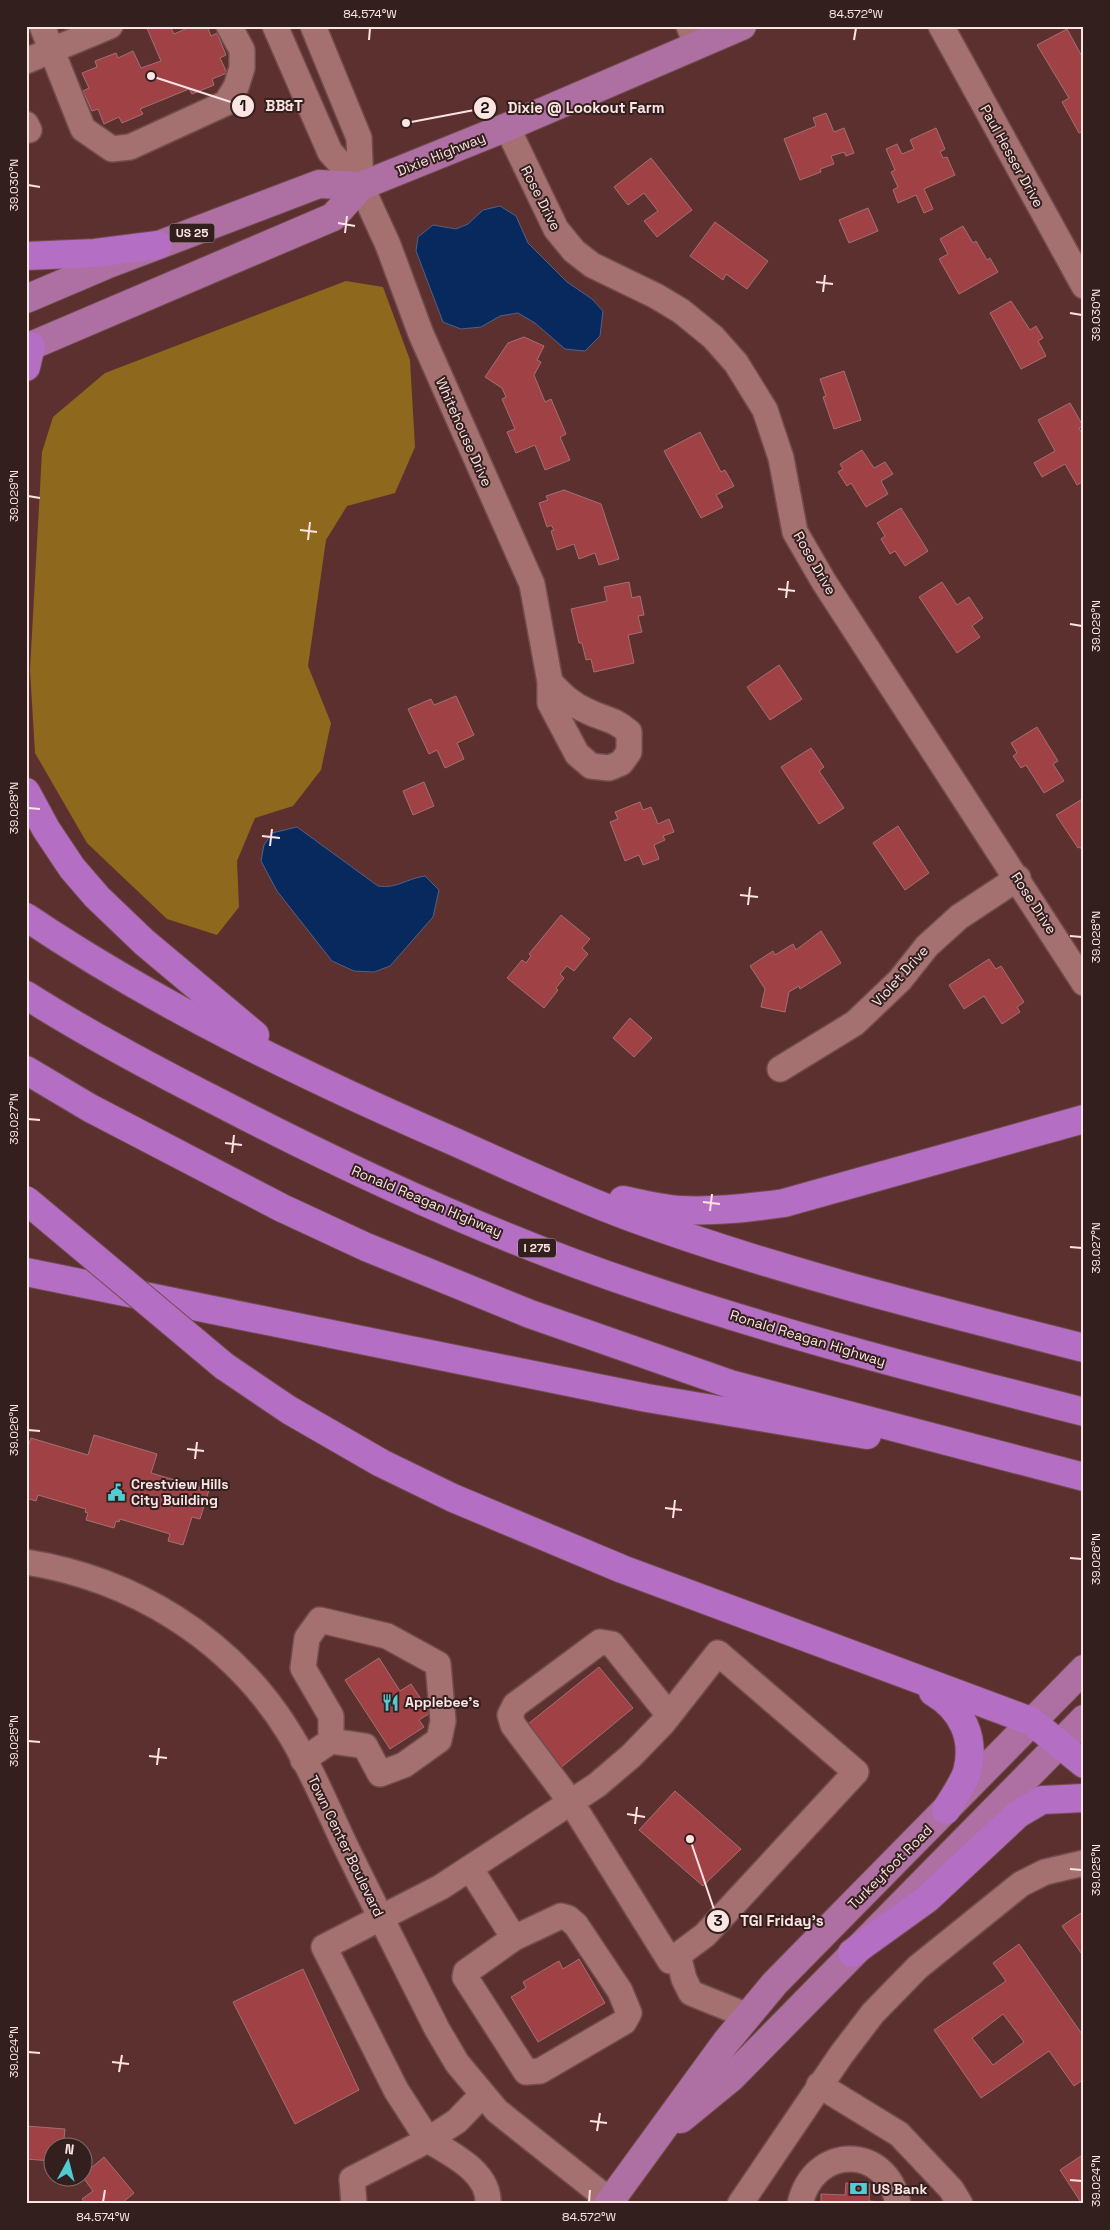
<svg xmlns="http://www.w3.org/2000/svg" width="1110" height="2230" viewBox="0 0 1110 2230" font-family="'Space Grotesk',sans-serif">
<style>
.forest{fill:#8e681c}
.water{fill:#08295d;stroke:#516185}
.building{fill:#a04146;stroke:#a47070;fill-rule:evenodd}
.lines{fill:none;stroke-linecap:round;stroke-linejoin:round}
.minor-casing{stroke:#714c4d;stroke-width:28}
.major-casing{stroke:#714c4d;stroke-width:30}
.highway-casing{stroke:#714c4d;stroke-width:30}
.minor{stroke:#a47070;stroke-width:25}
.major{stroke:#ae6fa2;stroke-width:28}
.highway{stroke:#b46ec4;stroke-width:28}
.highway-bridge-casing{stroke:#714c4d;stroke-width:30;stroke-linecap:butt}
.highway-bridge{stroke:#b46ec4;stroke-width:28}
.ticks{fill:none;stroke:#fce4e3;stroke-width:2}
.labels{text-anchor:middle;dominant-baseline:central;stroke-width:4;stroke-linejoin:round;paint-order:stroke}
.shield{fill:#341f1f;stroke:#c0a9a8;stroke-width:1}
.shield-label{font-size:12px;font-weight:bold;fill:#fce4e3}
.street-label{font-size:14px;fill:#fce4e3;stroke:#341f1f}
.poi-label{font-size:14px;font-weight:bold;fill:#fce4e3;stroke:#341f1f;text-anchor:start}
.leader{fill:none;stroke:#fce4e3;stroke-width:2}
.callout-dot{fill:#fce4e3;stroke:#341f1f;stroke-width:2}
.mark-label{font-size:15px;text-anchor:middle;font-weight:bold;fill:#111}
.callout-label{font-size:15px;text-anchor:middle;font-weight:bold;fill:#fce4e3;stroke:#341f1f;stroke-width:4;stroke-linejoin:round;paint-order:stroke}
.neatline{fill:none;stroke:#fce4e3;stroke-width:2}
.ticks-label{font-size:12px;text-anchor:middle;fill:#fce4e3}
</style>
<rect width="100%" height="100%" fill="#5d3030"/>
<polygon class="forest" points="346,281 383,287 410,360 415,447 395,493 347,506 326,540 308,666 331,723 321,770 293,806 255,818 237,861 239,907 217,935 167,919 87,843 35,753 30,670 42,452 53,417 105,373"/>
<g class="water">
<polygon points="500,206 516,216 528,243 567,282 592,299 603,311 600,336 585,351 565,349 535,323 518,313 500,316 481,327 461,329 443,322 416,251 418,237 433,225 456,229 468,224 483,210"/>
<path d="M297 827 378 886C397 889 405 879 425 876L439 890 433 917 390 966 374 972 354 971 332 961 277 891 261 861 264 845 272 833Z"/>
</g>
<g class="building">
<polygon points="146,26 170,26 174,34 192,26 207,26 211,36 217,33 226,55 220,58 227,73 212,79 214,85 192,94 189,89 140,109 143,114 122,123 119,117 104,124 98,109 92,111 83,91 89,88 82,73 97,67 95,61 116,53 118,58 133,51 141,68 161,61"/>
<polygon points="1067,29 1084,60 1084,131 1079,133 1062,102 1069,98 1037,45"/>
<polygon points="826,113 834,132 844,128 854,153 846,156 844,152 831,156 834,164 820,169 821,172 800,180 784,139 816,126 813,118"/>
<polygon points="936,128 945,149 940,152 943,158 947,157 955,175 924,189 933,209 924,213 916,195 898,203 893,190 898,187 891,172 895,170 886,149 897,144 902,154 914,149 910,140"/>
<polygon points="651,158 692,210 657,237 644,221 658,211 644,193 628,205 614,187"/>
<polygon points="868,208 878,231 849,243 839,220"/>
<polygon points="715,222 768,261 747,289 726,274 723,280 690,256"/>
<polygon points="963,226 973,243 976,241 987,260 990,258 998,272 959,294 939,259 948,254 940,239"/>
<polygon points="1011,301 1030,330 1036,326 1043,338 1038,341 1046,356 1021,369 990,313"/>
<polygon points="524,337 544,346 537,360 541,362 534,375 545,402 551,399 566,434 560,437 570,460 545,470 535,445 516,453 507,432 515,429 502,399 506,397 502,388 485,377 508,343"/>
<polygon points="844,371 861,420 834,429 823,397 826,396 820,379"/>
<polygon points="1070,403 1083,426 1079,428 1084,437 1084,481 1077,485 1065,464 1042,477 1034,463 1055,451 1038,420"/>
<polygon points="700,432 721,472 725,470 734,486 716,495 723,507 701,518 664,451"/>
<polygon points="862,450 874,468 885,462 893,474 881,481 888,494 866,507 851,483 847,486 838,472 843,469 840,464"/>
<polygon points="564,490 601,504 619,559 599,565 595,553 579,559 574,544 557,550 551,531 554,530 551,525 547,527 539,503 548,500 546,496"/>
<polygon points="901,508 928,551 905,566 895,551 890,554 881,539 885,536 877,523"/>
<polygon points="629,582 632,598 640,596 644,615 638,616 642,632 628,635 634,663 594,672 591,659 586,660 582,643 579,643 571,609 607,601 604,587"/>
<polygon points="942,582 957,605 969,597 983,618 972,626 980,637 957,653 919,597"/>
<polygon points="779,665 802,699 770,720 747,687"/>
<polygon points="456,696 474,735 457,743 464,759 445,768 437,750 429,754 408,709 431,699 434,705"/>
<polygon points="1037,727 1058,761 1053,764 1064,781 1044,793 1026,765 1021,768 1013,756 1017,753 1011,743"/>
<polygon points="811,748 824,767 819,771 844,808 819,824 781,767"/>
<polygon points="424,782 434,806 413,815 403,791"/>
<polygon points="1084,798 1084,853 1080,847 1078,848 1056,815"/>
<polygon points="640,802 643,810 651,807 658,824 669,819 674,832 663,836 665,840 654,845 659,859 643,865 639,855 625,861 610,822 618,819 615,812"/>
<polygon points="898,826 929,873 905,890 873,843"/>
<polygon points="561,915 590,939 582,948 588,954 574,971 567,966 560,974 564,978 556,988 558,990 544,1008 507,978 522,960 526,963 531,956 529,954"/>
<polygon points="821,931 841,963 800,989 799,986 789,992 785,1012 761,1007 765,989 750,966 773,951 775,955 793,944 796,950"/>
<polygon points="989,959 996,969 1001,966 1024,1002 1017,1007 1020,1012 1002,1024 984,996 964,1009 949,985"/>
<polygon points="630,1018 652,1038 634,1057 613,1038"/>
<polygon points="94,1435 157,1454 151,1473 209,1490 200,1519 192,1517 183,1545 168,1541 170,1534 120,1519 119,1522 116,1521 114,1528 86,1520 88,1513 85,1512 86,1509 38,1495 36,1501 26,1498 26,1476 29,1466 26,1465 26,1452 31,1438 88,1455"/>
<polygon points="379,1658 400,1691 411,1684 430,1713 419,1720 424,1727 390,1749 345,1680"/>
<polygon points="599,1667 633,1708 558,1770 523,1728"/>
<polygon points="675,1791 741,1849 703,1886 639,1830"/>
<polygon points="1084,1911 1084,1957 1062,1926"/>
<path d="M1019 1944 1084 2037V2079L1074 2086 1049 2051 981 2098 934 2030 1006 1981 993 1963ZM1003 2014 1024 2042 993 2065 972 2038Z"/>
<polygon points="579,1959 605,2003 538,2042 511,1997 526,1988 523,1982 559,1961 563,1969"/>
<polygon points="303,1969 359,2090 295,2124 233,2002"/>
<polygon points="26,2126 65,2129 63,2148 52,2148 52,2161 26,2159"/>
<polygon points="1084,2154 1084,2204 1082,2204 1060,2170"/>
<polygon points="104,2157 134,2193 121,2204 86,2204 82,2199 93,2191 82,2176"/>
<polygon points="846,2183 870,2184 869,2201 880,2202 880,2204 821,2204 821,2194 845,2195"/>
</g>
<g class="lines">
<defs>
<g id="minor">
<polyline points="42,26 83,129 112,149 130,147 226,103 236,87 242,68 242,50 229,26"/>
<path d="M275 26 330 152 361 186 388 245 421 334 532 584 550 682V703L577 754 591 766 609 768 621 763 629 752V732C613 718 605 720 587 711 571 704 562 695 550 682"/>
<polyline points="313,26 359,138 361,186"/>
<polyline points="689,26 697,46"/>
<polyline points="941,26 1084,286"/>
<polyline points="26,61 110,26"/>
<polyline points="26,124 29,130"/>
<polyline points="507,127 556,229 574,251 592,265 656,296 681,311 713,337 736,363 765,410 781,458 795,532 824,582 1084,983"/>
<polyline points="780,1069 855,1023 900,980 927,946 959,917 1018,878"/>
<path d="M26 1562C133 1579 230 1638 288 1731 310 1766 326 1805 344 1843 374 1905 406 1967 437 2029L457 2063 497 2111 614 2204"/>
<polyline points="303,1760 331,1741 331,1716 303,1668 307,1638 320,1620 387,1636 438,1664 443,1721 439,1740 404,1765 380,1774 365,1746 331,1741"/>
<polyline points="470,1868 514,1938"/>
<polygon points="561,1916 568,1918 576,1925 620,1991 629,2013 624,2022 540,2071 526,2072 465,1977 466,1972 514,1938"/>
<polyline points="678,1955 684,1979 691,1993 748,2016"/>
<polyline points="819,2085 899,2134 951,2189 960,2204"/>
<path d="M482 2095 457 2121 428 2140C451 2154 490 2172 488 2204"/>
<polyline points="354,2204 352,2179 428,2140 396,2090 324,1947 441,1887 597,1785 631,1756 663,1723 718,1653 856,1772 705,1935 670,1961 571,1802 513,1725 510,1715 515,1705 600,1642 612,1644 669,1715"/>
<polyline points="740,2204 841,2055 873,2013 918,1967 1021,1884 1045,1872 1084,1863"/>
<path d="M800 2204C814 2143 888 2145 898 2204"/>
</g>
<g id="major">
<polyline points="26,299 106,265 319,184 361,186 507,127 742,26"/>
<polyline points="26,348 333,217 361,186"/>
<polyline points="681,2119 731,2078 1084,1719"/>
<polyline points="608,2204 726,2042 775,1983 1084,1669"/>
</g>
<g id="highway">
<polyline points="26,256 95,253 158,245"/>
<polyline points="26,367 31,346"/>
<polyline points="26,792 46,829 72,868 97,897 144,942 255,1035"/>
<path d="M26 917C160 1007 308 1078 455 1142 513 1168 570 1195 630 1217 778 1271 931 1309 1084 1348"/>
<path d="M26 995C89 1035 155 1070 222 1104 357 1174 497 1239 642 1287 787 1336 935 1374 1084 1412"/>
<polyline points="26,1070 90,1108 282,1208 366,1247 530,1314 730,1384 1084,1477"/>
<path d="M623 1200C642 1204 661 1209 680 1210 715 1212 749 1208 784 1203L1084 1119"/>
<polyline points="26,1272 647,1398 867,1435"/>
<polyline points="224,1366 289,1410 381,1463 453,1498 622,1569 1031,1721 1084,1764"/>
<path d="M933 1692C962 1709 976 1738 967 1772 963 1784 953 1798 946 1810"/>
<polyline points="852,1953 927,1899 1018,1814 1042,1800 1084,1798"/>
</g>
</defs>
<use href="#minor" class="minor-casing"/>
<use href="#major" class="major-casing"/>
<use href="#highway" class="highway-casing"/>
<use href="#minor" class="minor"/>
<use href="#major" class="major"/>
<use href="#highway" class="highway"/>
<defs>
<polyline id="highway-bridge" points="26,1200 224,1366"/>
</defs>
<use href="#highway-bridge" class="highway-bridge-casing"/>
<use href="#highway-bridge" class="highway-bridge"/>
</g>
<path class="ticks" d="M369 40 370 28M854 40 856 28M28 185 40 187M338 223 355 226M345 233 347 216M816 282 833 284M823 292 825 275M1070 313 1082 315M28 496 40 498M300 530 317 532M308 540 310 522M778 589 795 591M786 598 788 581M1070 624 1082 626M28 808 40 809M262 836 280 838M270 846 272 829M740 895 758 897M748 905 750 887M1070 936 1082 937M28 1119 40 1120M225 1143 242 1145M232 1153 234 1135M703 1202 720 1204M710 1211 712 1194M1070 1247 1082 1248M28 1430 40 1431M187 1449 204 1451M195 1459 197 1442M665 1508 682 1510M673 1518 675 1500M1070 1558 1082 1559M28 1741 40 1742M149 1756 167 1758M157 1765 159 1748M627 1814 645 1817M635 1824 637 1807M1070 1869 1082 1870M28 2052 40 2053M112 2062 129 2064M119 2072 122 2055M590 2121 607 2123M597 2131 600 2113M1070 2180 1082 2181M103 2202 105 2190M589 2202 590 2190"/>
<defs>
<symbol id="civic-bare" viewBox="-9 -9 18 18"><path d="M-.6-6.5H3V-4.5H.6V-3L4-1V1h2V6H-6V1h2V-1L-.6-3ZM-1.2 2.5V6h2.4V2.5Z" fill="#51ccd2" stroke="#341f1f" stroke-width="2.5" paint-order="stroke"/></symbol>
<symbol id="restaurant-bare" viewBox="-9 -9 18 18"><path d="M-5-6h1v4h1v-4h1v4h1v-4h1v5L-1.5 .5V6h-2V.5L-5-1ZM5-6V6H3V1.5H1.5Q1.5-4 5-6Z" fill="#51ccd2" stroke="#341f1f" stroke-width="2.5" paint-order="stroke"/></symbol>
<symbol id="bank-bare" viewBox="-9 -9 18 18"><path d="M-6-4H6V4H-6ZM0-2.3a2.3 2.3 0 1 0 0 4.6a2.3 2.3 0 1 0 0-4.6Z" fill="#51ccd2" stroke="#341f1f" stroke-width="2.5" paint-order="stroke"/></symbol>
</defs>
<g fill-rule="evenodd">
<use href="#civic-bare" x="104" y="1480" width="25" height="25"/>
<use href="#restaurant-bare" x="378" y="1690" width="25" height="25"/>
<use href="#bank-bare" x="846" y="2176" width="25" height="25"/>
</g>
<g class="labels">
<g class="shield">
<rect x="169.5" y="223.5" width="45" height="19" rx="4"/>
<rect x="518" y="1238.5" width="38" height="19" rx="4"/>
</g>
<g class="shield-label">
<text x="192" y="233">US 25</text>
<text x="537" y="1248">I 275</text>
</g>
<g class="street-label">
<text transform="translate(441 154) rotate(-22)">Dixie Highway</text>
<text transform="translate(1012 156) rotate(61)">Paul Hesser Drive</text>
<text transform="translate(541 198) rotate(63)">Rose Drive</text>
<text transform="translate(464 432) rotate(66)">Whitehouse Drive</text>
<text transform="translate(815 563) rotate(60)">Rose Drive</text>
<text transform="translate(1034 903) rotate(57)">Rose Drive</text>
<text transform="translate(900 976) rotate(-48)">Violet Drive</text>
<text transform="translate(427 1201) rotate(23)">Ronald Reagan Highway</text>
<text transform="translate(808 1338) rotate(17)">Ronald Reagan Highway</text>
<text transform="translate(346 1846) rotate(64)">Town Center Boulevard</text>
<text transform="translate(890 1867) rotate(-45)">Turkeyfoot Road</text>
</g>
<g class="poi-label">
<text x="131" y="1484">Crestview Hills<tspan x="131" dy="16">City Building</tspan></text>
<text x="405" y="1702">Applebee's</text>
<text x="872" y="2189">US Bank</text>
</g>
</g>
<path class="leader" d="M151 76L243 106M406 123L485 108M690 1839L718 1921"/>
<g class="callout-dot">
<circle cx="151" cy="76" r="5"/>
<circle cx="406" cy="123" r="5"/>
<circle cx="690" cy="1839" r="5"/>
<circle cx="243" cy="106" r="12"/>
<circle cx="485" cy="108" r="12"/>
<circle cx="718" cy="1921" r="12"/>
</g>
<g class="mark-label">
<text x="243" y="111">1</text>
<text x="485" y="113">2</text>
<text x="718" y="1926">3</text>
</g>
<g class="callout-label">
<text x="284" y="111">BB&amp;T</text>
<text x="586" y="113">Dixie @ Lookout Farm</text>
<text x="782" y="1926">TGI Friday’s</text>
</g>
<rect width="1110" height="2230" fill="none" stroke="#341f1f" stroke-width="55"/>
<g transform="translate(68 2162) rotate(7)"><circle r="24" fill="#341f1f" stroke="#846e6d"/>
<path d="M0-4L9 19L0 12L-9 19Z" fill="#51ccd2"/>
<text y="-8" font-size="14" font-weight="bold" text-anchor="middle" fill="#fce4e3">N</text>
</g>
<rect x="28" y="28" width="1054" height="2174" class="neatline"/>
<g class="ticks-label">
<text x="370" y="18">84.574°W</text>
<text x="856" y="18">84.572°W</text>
<text transform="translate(14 185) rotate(-90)" y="4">39.030°N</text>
<text transform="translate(1096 315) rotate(-90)" y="4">39.030°N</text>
<text transform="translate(14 496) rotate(-90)" y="4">39.029°N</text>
<text transform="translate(1096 626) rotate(-90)" y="4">39.029°N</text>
<text transform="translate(14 808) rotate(-90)" y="4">39.028°N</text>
<text transform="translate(1096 937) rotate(-90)" y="4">39.028°N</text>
<text transform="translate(14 1119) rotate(-90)" y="4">39.027°N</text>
<text transform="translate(1096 1248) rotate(-90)" y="4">39.027°N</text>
<text transform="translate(14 1430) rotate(-90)" y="4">39.026°N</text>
<text transform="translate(1096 1559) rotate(-90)" y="4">39.026°N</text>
<text transform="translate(14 1741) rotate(-90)" y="4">39.025°N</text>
<text transform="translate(1096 1870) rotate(-90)" y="4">39.025°N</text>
<text transform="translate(14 2052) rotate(-90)" y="4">39.024°N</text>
<text transform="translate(1096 2181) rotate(-90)" y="4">39.024°N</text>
<text x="103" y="2221">84.574°W</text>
<text x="589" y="2221">84.572°W</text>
</g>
</svg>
